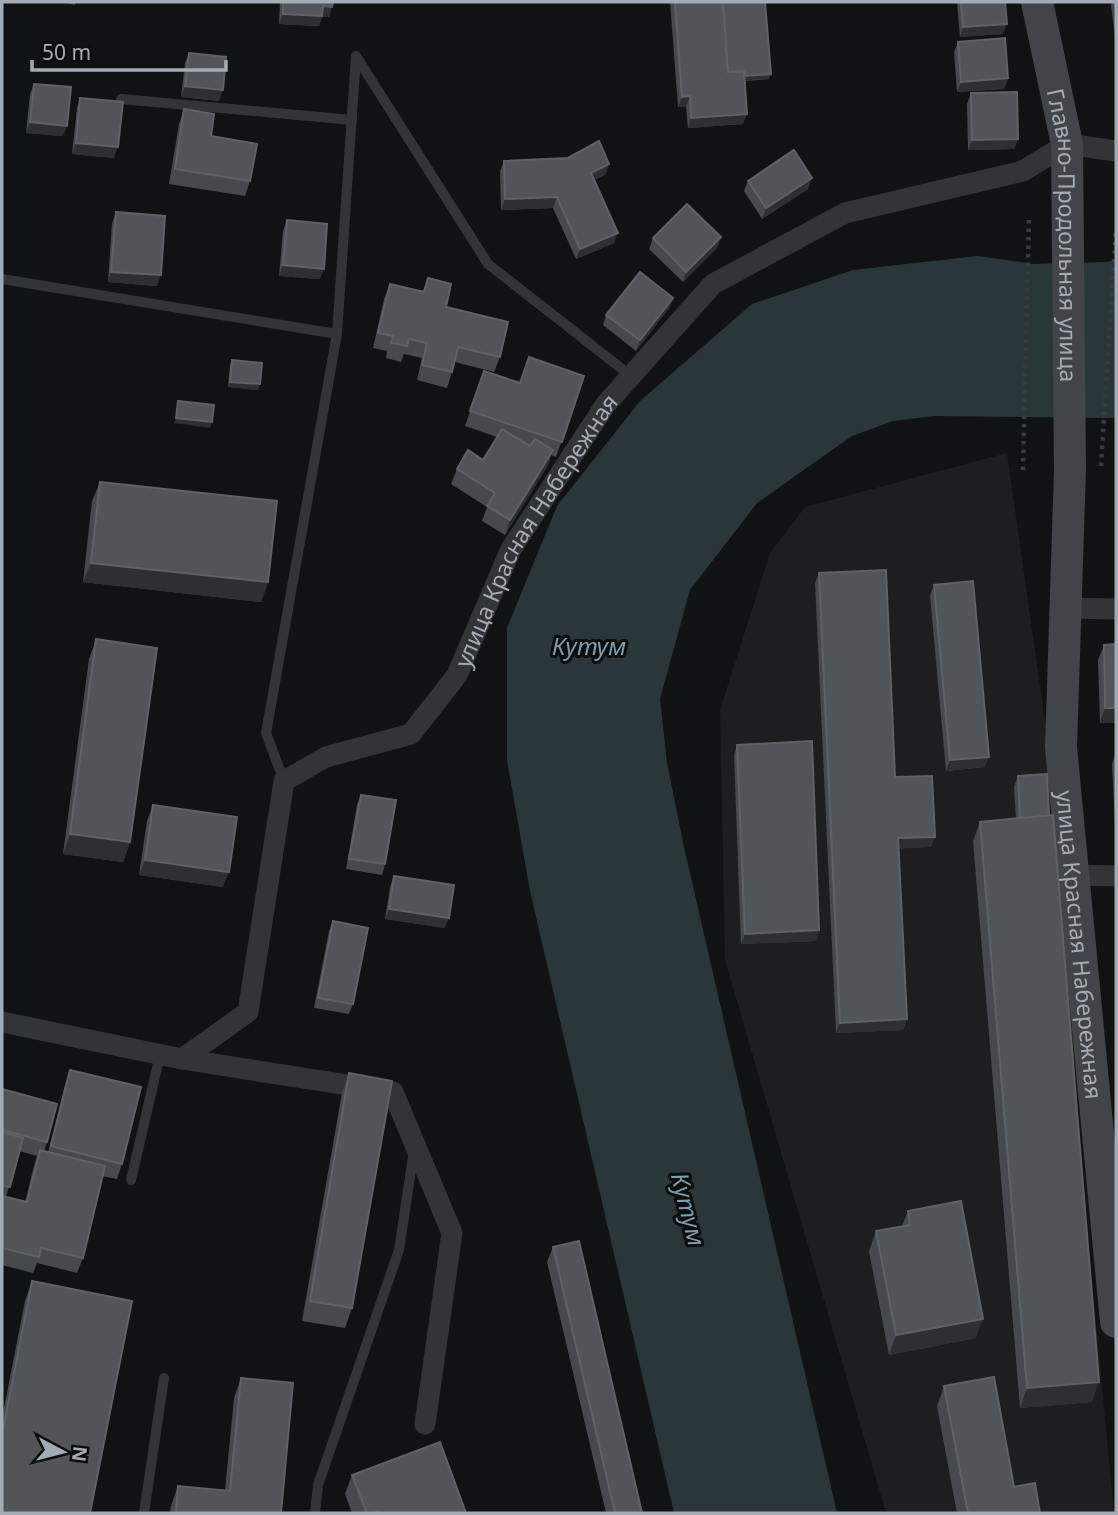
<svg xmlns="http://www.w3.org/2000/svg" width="1118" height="1515" viewBox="0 0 1118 1515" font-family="'Noto Sans',sans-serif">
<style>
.built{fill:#1e1e20}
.water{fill:#2b363b}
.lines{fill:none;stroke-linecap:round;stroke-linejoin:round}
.path{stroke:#393b3f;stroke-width:4.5;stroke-dasharray:3.5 5;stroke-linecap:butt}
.lane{stroke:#333438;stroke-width:10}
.street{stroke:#333438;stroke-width:21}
.secondary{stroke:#414448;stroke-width:32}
.wall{fill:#47494e;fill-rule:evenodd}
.shaded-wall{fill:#2d2f32}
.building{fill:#515459;stroke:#5e6267;stroke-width:2}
.labels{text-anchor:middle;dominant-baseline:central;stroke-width:6;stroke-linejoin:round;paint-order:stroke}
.street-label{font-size:23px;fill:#a3abb4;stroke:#0d0d0e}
.water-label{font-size:24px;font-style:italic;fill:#7a9faf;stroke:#0d0d0e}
</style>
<rect width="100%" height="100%" fill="#111213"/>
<polygon class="built" points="1007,453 1058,813 1082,1174 1114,1513 886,1513 725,960 720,710 770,553 805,507"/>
<polygon class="water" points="978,256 1033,264 1107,262 1116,259 1116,418 934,416 893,421 852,436 757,503 690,590 660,699 667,763 684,847 837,1513 674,1513 530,891 507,760 507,628 557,506 640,401 752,304 853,270"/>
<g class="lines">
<g class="path">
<polyline points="1101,466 1116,229"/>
<polyline points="1023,470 1029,216"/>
</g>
<g class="lane">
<polyline points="121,99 352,120"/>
<polyline points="2,279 337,334"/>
<polyline points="284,781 266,733 337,334 356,56 488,264 631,376"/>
<polyline points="131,1180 160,1055"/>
<polyline points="144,1513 164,1378"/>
<polyline points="315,1513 318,1485 399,1250 414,1150"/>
</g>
<g class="street">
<polyline points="1066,608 1116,609"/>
<polyline points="1075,875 1116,876"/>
<polyline points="2,1022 182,1059 393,1092 452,1233 425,1424"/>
<path id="s1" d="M182 1059 248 1012 284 781 326 757 411 734 457 675 511 549 606 404 713 284 845 213 1023 171 1067 144 1116 151"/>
</g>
<path class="secondary" id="s2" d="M1037 2 1067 144 1070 470 1061 747 1116 1322"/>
</g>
<g class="wall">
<polygon points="62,2 76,2 75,5"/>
<polygon points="280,2 333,2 329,17 322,17 319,26 279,24"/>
<polygon points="670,2 765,2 769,79 744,81 743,124 688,128 686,107 678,107"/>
<polygon points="957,2 1005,2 1003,34 960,37"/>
<polygon points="1112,2 1116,2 1116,43 1111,6"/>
<polygon points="958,42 1008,78 1004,89 957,92 954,52"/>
<polygon points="189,53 219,101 181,97 185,63"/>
<polygon points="34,84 63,136 26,133 30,94"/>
<polygon points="971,93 1018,139 1014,149 968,150 967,104"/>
<polygon points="80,98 114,158 72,154 77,108"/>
<polygon points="184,109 211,136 250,181 245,196 169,184 179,124"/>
<polygon points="504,161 606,174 594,180 614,243 576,259 553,208 501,210 500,171"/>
<polygon points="748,181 808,189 762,219 744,191"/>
<polygon points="116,212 157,286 108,282 112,223"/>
<polygon points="287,220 320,279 279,276 283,231"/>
<polygon points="721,237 717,248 683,282 649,249 653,238"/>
<polygon points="428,278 446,307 500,357 494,372 455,362 447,388 417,380 422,358 404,354 401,362 386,358 387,351 373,348 384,299 390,284 423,291"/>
<polygon points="673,298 669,308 636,351 603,325 606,315"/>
<polygon points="232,360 258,390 228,387 230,365"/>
<polygon points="484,371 520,383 584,376 556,457 551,455 548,465 505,535 482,521 487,507 451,484 457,469 483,460 497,437 465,426"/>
<polygon points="100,482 268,582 261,602 83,582 92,501"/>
<polygon points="819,573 895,777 931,847 899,848 907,1019 903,1030 836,1033 815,583"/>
<polygon points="934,585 985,767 946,771 930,595"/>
<polygon points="96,639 130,842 123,862 63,854 89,659"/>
<polygon points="1104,645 1116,723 1100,723 1098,660"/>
<polygon points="737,745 816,941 741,944 734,755"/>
<polygon points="1116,752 1116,848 1112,764"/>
<polygon points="1018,776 1049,816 1092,1402 1020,1408 973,841 980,822 1016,819 1014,787"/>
<polygon points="361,795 385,864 382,875 346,869 357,805"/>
<polygon points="153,805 223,887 139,875 147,821"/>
<polygon points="394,876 445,928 385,919 390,887"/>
<polygon points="333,921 353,1004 349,1014 314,1008 329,931"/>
<path d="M70 1070 122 1164 117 1179 102 1176 83 1258 77 1273 37 1263 33 1273 2 1265V1089L47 1142 44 1151 48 1152 65 1085ZM19 1151 37 1156 34 1166 25 1202 6 1197Z"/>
<polygon points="349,1073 352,1308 345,1328 302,1321 342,1093"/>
<polygon points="908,1211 976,1338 889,1355 869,1251 876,1231 902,1226"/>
<polygon points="553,1247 642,1513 606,1513 547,1262"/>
<polygon points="32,1281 2,1513 2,1418 25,1301"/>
<polygon points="241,1378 281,1513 170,1513 171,1506 178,1486 225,1490 234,1398"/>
<polygon points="944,1386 1014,1487 1040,1513 957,1513 937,1406"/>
<polygon points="352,1475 466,1513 352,1513 345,1494"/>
</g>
<g class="shaded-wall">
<polygon points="323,6 332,7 329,17 322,17 319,26 279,24 283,14"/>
<polygon points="1007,24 1003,34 960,37 963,27"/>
<polygon points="771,74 769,79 725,82 726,77"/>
<polygon points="1008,78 1004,89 957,92 961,82"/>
<polygon points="185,86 223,90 219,101 181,97"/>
<polygon points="690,96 686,107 678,107 682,97"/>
<polygon points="747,114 743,124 688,128 691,118"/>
<polygon points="30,122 67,126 63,136 26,133"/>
<polygon points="1018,139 1014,149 968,150 972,140"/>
<polygon points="76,143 118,147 114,158 72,154"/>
<polygon points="609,164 606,174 587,183 591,173"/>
<polygon points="812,178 808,189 762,219 766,208"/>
<polygon points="557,197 553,208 501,210 505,199"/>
<polygon points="618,233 614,243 576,259 580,249"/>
<polygon points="721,237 717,248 683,282 686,272"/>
<polygon points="283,265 324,269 320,279 279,276"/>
<polygon points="111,272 161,275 157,286 108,282"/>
<polygon points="673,298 669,308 636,351 640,340"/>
<polygon points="230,382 260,384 258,390 228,387"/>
<polygon points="176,418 212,422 210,428 174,423"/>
<polygon points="553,450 548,465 505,535 510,520"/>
<polygon points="91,563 268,582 261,602 83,582"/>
<polygon points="1105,708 1116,708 1116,723 1100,723"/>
<polygon points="989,757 985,767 946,771 950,760"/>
<polygon points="70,834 130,842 123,862 63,854"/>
<polygon points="935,837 931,847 894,849 898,838"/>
<polygon points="145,860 229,872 223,887 139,875"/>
<polygon points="389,909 449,918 445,928 385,919"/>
<polygon points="819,930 816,941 741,944 745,934"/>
<polygon points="907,1019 903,1030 836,1033 840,1023"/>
<polygon points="983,1319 976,1338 889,1355 896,1335"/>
<polygon points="1099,1382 1092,1402 1020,1408 1027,1388"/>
</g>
<g class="building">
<polygon points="283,2 333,2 332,7 323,6 322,16 283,14"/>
<polygon points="675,2 723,2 728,72 744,71 747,114 691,118 690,96 682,97"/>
<polygon points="723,2 765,2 771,74 744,76 744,71 728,72"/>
<polygon points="961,2 1005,2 1007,24 963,27"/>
<polygon points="1005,38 1008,78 961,82 958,42"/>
<polygon points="189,53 226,57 223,90 185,86"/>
<polygon points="34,84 71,87 67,126 30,122"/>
<polygon points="1017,92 1018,139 972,140 971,93"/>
<polygon points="80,98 123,102 118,147 76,143"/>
<polygon points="184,109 214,114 211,136 257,144 250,181 175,169"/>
<polygon points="599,141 609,164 591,173 618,233 580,249 557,197 505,199 504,161 568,158"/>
<polygon points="794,150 812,178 766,208 748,181"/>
<polygon points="687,204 721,237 686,272 653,238"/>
<polygon points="116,212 165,216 161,275 111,272"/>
<polygon points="287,220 327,224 324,269 283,265"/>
<polygon points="640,272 673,298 640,340 606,315"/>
<polygon points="428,278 451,284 446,307 508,322 500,357 458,347 452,372 422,365 427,343 409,339 407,346 391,343 393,336 378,333 390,284 424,292"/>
<polygon points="529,357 584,376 562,442 470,411 484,371 520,383"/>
<polygon points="232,360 262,363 260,384 230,382"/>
<polygon points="178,401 214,405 212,422 176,418"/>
<polygon points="502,429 530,446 535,439 553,450 510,520 487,506 495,493 457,469 468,450 483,460"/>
<polygon points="100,482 277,501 268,582 91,563"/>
<polygon points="886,570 895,777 932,776 935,837 898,838 907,1019 840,1023 819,573"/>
<polygon points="973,581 989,757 950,760 934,585"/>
<polygon points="96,639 157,648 130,842 70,834"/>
<polygon points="1116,644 1116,708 1105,708 1104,645"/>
<polygon points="812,741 819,930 745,934 737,745"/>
<polygon points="1047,774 1049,816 1020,818 1018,776"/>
<polygon points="361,795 396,800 385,864 349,859"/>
<polygon points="153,805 237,817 229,872 145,860"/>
<polygon points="1053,815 1099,1382 1027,1388 980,822"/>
<polygon points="394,876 454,885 449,918 389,909"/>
<polygon points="333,921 368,928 353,1004 318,998"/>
<polygon points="70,1070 141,1087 122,1164 51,1146"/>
<polygon points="349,1073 392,1081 352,1308 310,1301"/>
<polygon points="2,1089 57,1104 47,1142 2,1130"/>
<polygon points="2,1132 23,1138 10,1187 2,1185"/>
<polygon points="40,1150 105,1166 83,1258 41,1248 39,1257 2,1248 2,1196 27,1202"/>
<polygon points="961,1201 983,1319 896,1335 876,1231 910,1225 908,1211"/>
<polygon points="579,1241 642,1513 615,1513 553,1247"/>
<polygon points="32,1281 132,1301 90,1513 2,1513 2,1435"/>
<polygon points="994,1377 1014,1487 1035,1483 1040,1513 968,1513 944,1386"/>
<polygon points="241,1378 293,1383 281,1513 176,1513 178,1486 230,1491"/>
<polygon points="440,1442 466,1513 380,1513 379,1511 372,1513 367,1513 352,1475"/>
</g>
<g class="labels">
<g class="street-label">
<text stroke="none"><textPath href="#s2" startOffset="236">Главно-Продольная улица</textPath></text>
<text stroke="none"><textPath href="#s1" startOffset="691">улица Красная Набережная</textPath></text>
<text stroke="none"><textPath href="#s2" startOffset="947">улица Красная Набережная</textPath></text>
</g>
<g class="water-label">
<text x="589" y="645">Кутум</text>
<text transform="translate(689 1209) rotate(76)">Кутум</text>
</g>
</g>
<rect width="1118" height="1515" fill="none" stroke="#a3abb4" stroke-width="7"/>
<g transform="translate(63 1452) rotate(97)" stroke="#0d0d0e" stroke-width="5" paint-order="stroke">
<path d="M0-5L12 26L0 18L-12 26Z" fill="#a3abb4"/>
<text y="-10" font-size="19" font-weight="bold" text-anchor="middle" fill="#a3abb4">N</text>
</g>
<path d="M32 60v10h194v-10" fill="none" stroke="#a3abb4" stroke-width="3.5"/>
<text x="42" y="60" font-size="21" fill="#a3abb4" stroke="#0d0d0e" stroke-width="5" paint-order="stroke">50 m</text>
</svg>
